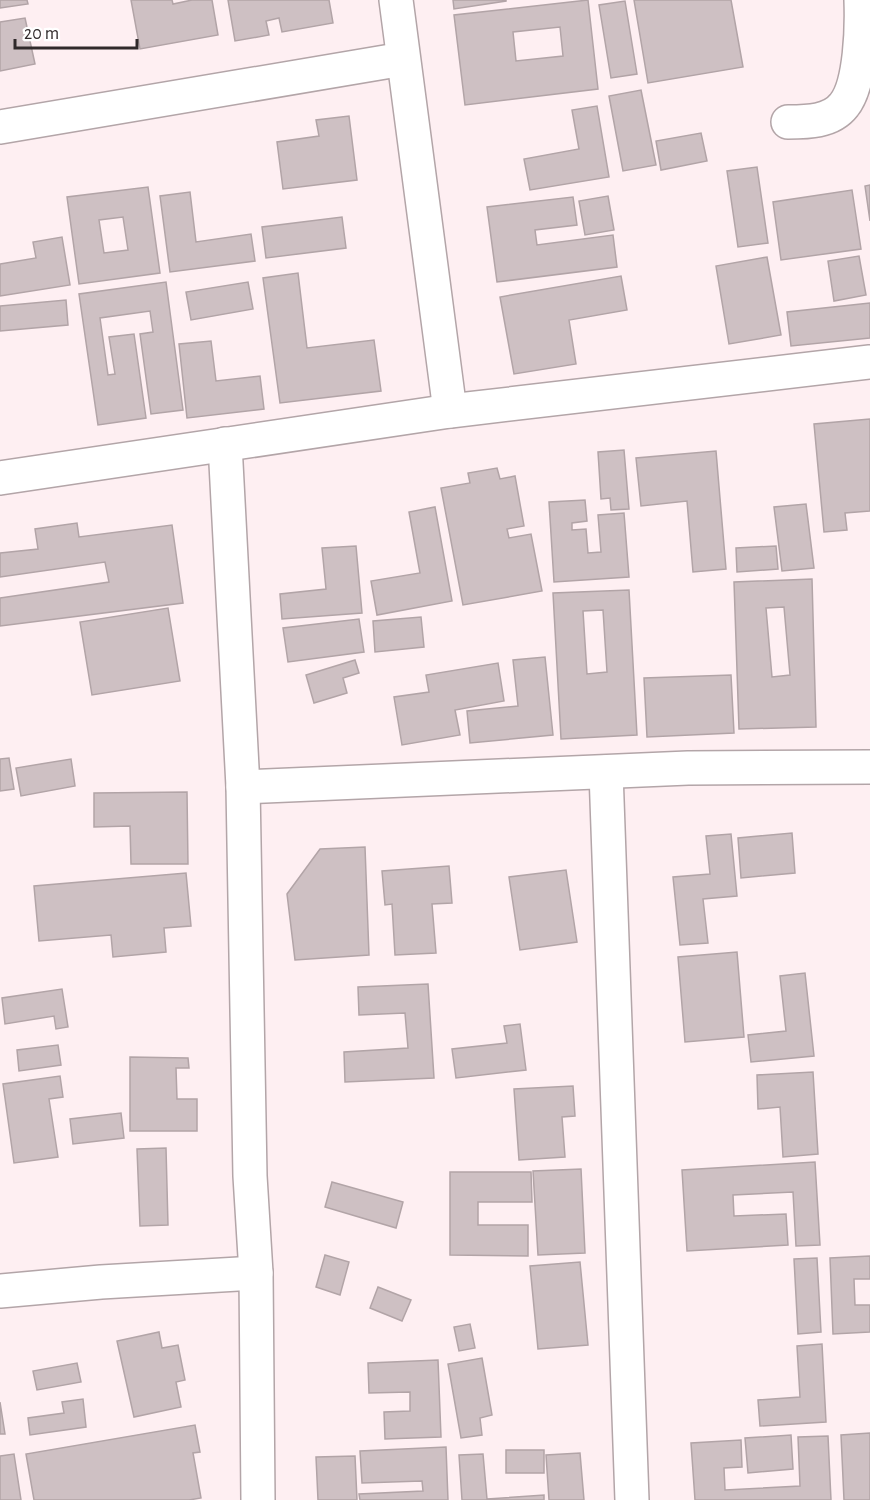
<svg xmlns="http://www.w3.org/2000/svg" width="870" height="1500" viewBox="0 0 870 1500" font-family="'Alegreya Sans',sans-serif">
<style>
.building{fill:#cec0c3;stroke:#b2a4a7;stroke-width:1.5;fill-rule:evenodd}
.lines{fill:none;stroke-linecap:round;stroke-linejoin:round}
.minor-casing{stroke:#b3a5a8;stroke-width:36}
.minor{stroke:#fff;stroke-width:33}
</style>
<rect width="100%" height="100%" fill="#feeff2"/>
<g class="building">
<polygon points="0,0 27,0 28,4 0,8"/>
<polygon points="131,0 172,0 173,4 192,0 212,0 218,35 140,49"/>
<polygon points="228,0 329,0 333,23 282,32 279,18 266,21 269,35 235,41"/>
<polygon points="453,0 506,0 506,1 454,9"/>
<path d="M588 0 598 89 465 105 454 15ZM560 27 563 56 516 61 513 32Z"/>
<polygon points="634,0 731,0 743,67 648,83"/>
<polygon points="625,1 637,74 611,78 599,5"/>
<polygon points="25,18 35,64 0,71 0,22"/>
<polygon points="641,90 656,165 623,171 609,96"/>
<polygon points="597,106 609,177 530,190 524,159 579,149 572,110"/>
<polygon points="349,116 357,180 283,189 277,142 319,136 316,120"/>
<polygon points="701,133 707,161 661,170 656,141"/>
<polygon points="757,167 768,243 738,247 727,171"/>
<polygon points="870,185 870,221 865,186"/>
<path d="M148 187 160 273 79 284 67 197ZM123 217 128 250 104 253 99 220Z"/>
<polygon points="852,190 861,249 781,260 773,202"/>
<polygon points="190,192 196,242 251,234 255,261 170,272 160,196"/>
<polygon points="608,196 614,230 585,235 579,201"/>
<polygon points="573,197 577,225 535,230 537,245 613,235 617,267 497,282 487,207"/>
<polygon points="342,217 346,248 266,258 262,227"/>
<polygon points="62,237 70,285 0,296 0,264 36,258 33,242"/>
<polygon points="859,256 866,295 834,301 828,261"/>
<polygon points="767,257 781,335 729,344 716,266"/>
<polygon points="298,273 307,348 374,340 381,391 280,403 263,278"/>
<polygon points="621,276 627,310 569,320 576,364 514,374 500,297"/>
<polygon points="166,282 183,410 151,414 140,334 153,332 150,311 100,318 108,375 115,374 109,337 134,334 146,418 98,425 79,294"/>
<polygon points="248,282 253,309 191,320 186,292"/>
<polygon points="66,300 68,325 0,331 0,306"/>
<polygon points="870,303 870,338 791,346 787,312"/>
<polygon points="211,341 216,381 260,376 264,409 187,418 179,344"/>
<polygon points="870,419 870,511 845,513 847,530 824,532 814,424"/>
<polygon points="624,450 629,509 611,510 610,498 601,499 598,452"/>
<polygon points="716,451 726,569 693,572 687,501 641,506 636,458"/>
<polygon points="497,468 500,479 515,476 524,526 507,529 509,538 531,534 542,591 463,605 441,488 470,483 468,473"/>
<polygon points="585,500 587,521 572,523 572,530 586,529 588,553 601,552 598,515 624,513 629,577 554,582 549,502"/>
<polygon points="806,504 814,568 782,571 774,507"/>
<polygon points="435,507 452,601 377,615 371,581 420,573 409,512"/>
<polygon points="77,523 79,537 172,525 183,603 0,626 0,598 109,582 105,562 0,577 0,553 38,549 35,529"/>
<polygon points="356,546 362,613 282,619 280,594 326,589 322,548"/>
<polygon points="776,546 778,569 737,572 736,548"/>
<path d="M812 579 816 727 739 729 734 582ZM784 607 790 675 772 677 766 608Z"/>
<path d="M629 590 637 735 561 739 553 593ZM603 610 607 672 587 674 583 611Z"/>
<polygon points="168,608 180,681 92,695 80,622"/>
<polygon points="421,617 424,647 375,652 373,621"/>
<polygon points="359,619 364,652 288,662 283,628"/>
<polygon points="545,657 553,735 470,743 467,711 518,706 513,660"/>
<polygon points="355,660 359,673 343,678 347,693 314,703 306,675"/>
<polygon points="498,663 504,701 455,710 460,735 402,745 394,697 429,692 426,675"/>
<polygon points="731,675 734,733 647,737 644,678"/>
<polygon points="9,758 14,789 0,791 0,759"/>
<polygon points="71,759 75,786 21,796 16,768"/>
<polygon points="187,792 188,864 131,864 130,826 94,827 94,793"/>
<polygon points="792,833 795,873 741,878 738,838"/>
<polygon points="731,834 737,896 703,899 708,943 680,945 673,877 710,874 706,836"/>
<polygon points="365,847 369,955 295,960 287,894 320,849"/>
<polygon points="449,866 452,903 432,904 436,953 395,955 392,904 385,905 382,871"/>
<polygon points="566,870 577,942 520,950 509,877"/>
<polygon points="186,873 191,926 164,928 166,952 113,957 111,935 39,941 34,886"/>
<polygon points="737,952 744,1037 685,1042 678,957"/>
<polygon points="805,973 814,1056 751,1062 748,1035 786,1031 780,976"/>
<polygon points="428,984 434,1078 345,1082 344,1052 408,1048 405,1013 359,1015 358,987"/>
<polygon points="62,989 68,1027 56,1029 54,1016 5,1024 2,998"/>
<polygon points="520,1024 526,1070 456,1078 452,1049 507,1043 504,1026"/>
<polygon points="58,1045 61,1065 19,1071 17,1050"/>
<polygon points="130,1057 188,1058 189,1068 176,1068 177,1099 197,1099 197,1131 130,1131"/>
<polygon points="813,1072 818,1154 783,1157 780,1107 758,1109 757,1075"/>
<polygon points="60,1076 63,1097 49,1099 58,1157 14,1163 3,1084"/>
<polygon points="573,1086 575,1116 562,1117 565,1157 519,1160 514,1089"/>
<polygon points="121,1113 124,1138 73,1144 70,1119"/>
<polygon points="166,1148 168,1225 140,1226 137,1149"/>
<polygon points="815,1162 820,1245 796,1246 793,1192 733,1195 734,1216 786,1214 788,1245 687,1251 682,1170"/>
<polygon points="581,1169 585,1253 538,1255 533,1171"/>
<polygon points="450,1172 531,1172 532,1202 478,1202 478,1225 528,1225 528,1256 450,1255"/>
<polygon points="332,1182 403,1202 396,1228 325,1207"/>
<polygon points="325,1255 349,1262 340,1295 316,1287"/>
<polygon points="870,1256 870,1279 854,1279 855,1305 870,1305 870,1332 833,1334 830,1258"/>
<polygon points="817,1258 821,1332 798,1334 794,1259"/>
<polygon points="580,1262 588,1345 538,1349 530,1266"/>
<polygon points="378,1287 411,1300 402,1321 370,1308"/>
<polygon points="470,1324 475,1348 459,1351 454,1327"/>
<polygon points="159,1332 162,1348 178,1345 185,1380 176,1382 181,1407 134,1417 117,1341"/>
<polygon points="822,1344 826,1422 760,1426 758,1400 800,1397 797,1346"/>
<polygon points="482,1358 492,1415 480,1418 482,1435 461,1438 448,1364"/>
<polygon points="438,1360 441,1437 385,1439 384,1412 410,1411 410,1392 369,1393 368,1363"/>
<polygon points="77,1363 81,1382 37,1390 33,1371"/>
<polygon points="83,1399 86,1427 30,1435 28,1418 64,1413 62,1402"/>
<polygon points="0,1402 5,1434 0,1434"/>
<polygon points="195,1425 200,1452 193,1453 201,1498 189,1500 34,1500 26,1454"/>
<polygon points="870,1433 870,1500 844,1500 841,1435"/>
<polygon points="791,1435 793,1469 748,1473 745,1438"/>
<polygon points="828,1436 831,1500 695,1500 691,1443 741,1440 742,1467 724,1468 725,1490 800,1486 798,1437"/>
<polygon points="446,1447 448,1500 360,1500 359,1494 423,1491 422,1481 362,1483 360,1451"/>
<rect x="506" y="1450" width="38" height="23"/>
<polygon points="580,1453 584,1500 549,1500 546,1455"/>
<polygon points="14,1454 21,1500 0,1500 0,1456"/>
<polygon points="483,1454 487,1499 544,1495 544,1500 462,1500 459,1455"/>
<polygon points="355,1456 357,1500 318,1500 316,1457"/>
</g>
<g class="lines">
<defs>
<g id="minor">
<polyline points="396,0 450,411"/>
<path d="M788 122C807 122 831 122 844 105 861 84 862 26 861 0"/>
<polyline points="0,127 403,59"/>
<polyline points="225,444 243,787 250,1176 256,1273 258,1500"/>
<polyline points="0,478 450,411 870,362"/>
<polyline points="606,772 632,1500"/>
<polyline points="243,787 688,768 870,767"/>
<polyline points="0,1291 101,1282 256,1273"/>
</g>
</defs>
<use href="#minor" class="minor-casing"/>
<use href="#minor" class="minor"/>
</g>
<path d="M15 39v9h122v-9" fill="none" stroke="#302a2b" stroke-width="3"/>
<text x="24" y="39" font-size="18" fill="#302a2b" stroke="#ffffff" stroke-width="4.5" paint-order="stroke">20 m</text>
</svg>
